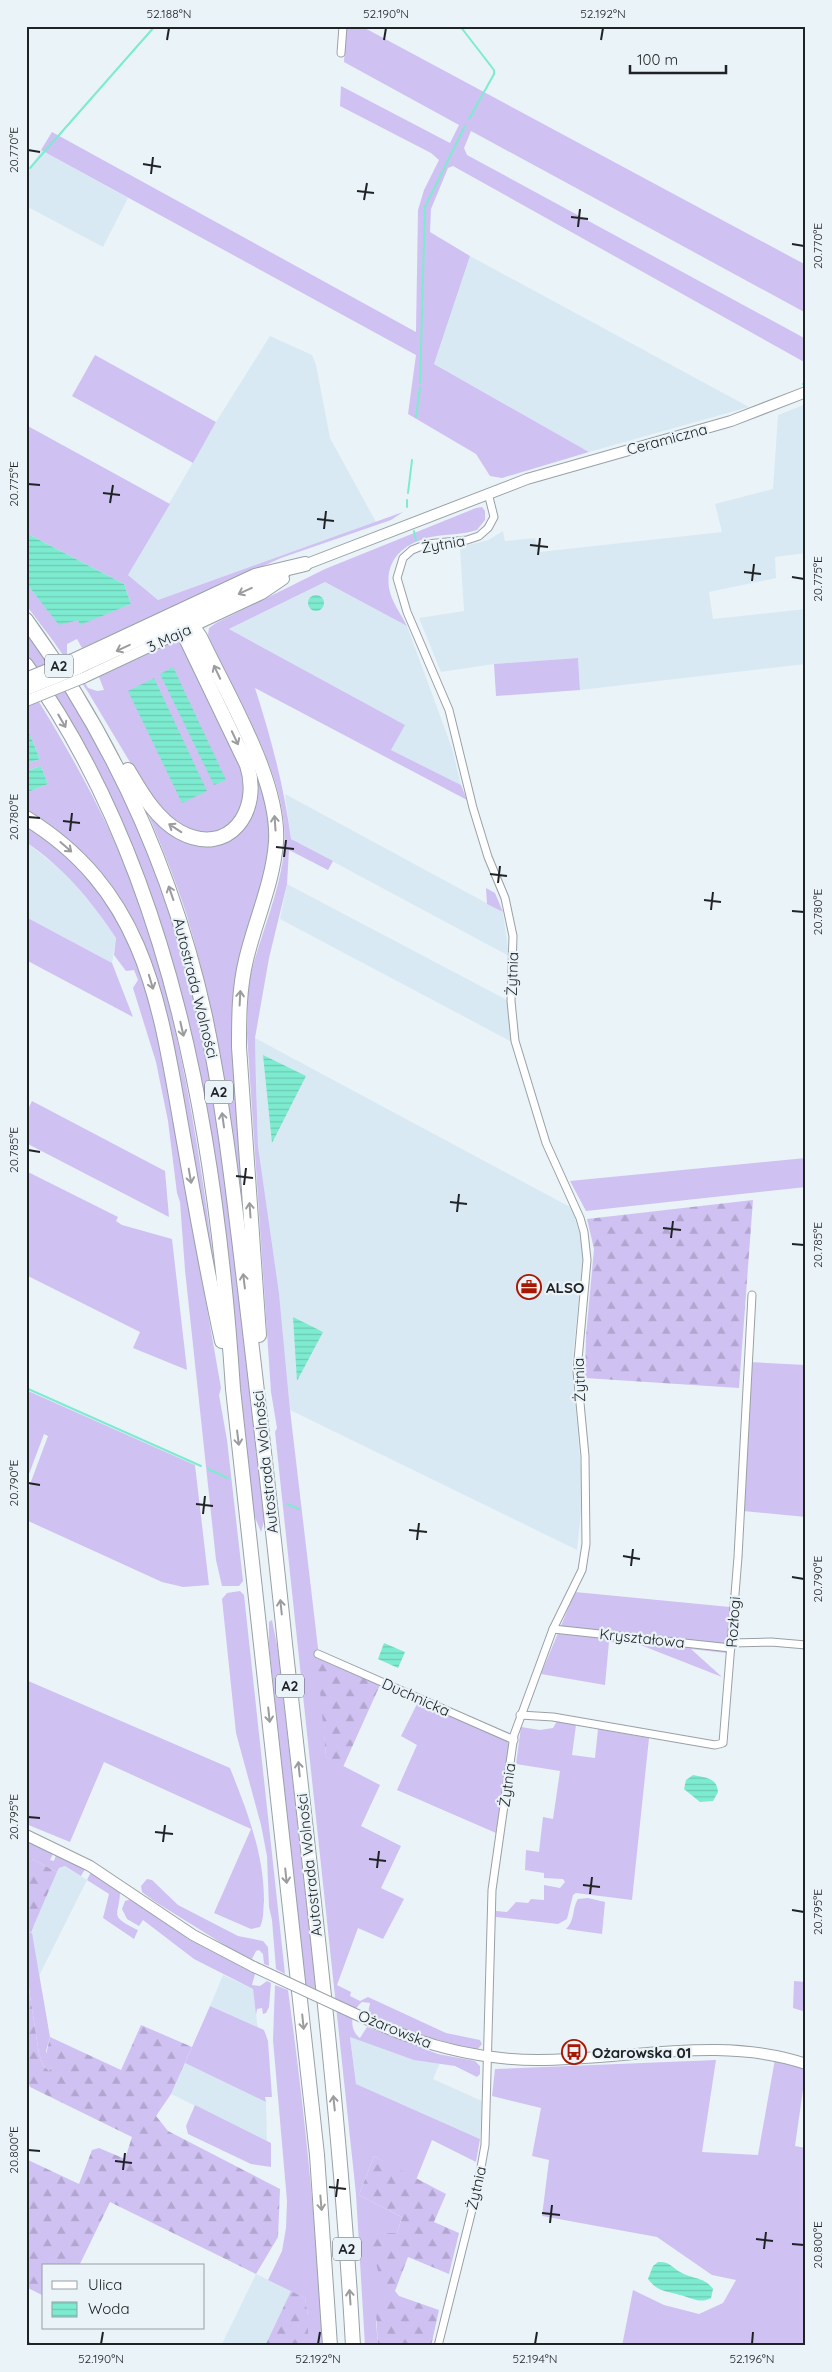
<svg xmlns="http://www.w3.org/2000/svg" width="832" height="2372" viewBox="0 0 832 2372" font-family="Quicksand,sans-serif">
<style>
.built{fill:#d9e9f3}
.grass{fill:#d0c1f3}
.forest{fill:url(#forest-firs)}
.water{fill:url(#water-rules)}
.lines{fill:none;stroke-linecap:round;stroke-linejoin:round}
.stream{stroke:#7debcf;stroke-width:2}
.minor-casing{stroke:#99a1a6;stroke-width:9}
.secondary-casing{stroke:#99a1a6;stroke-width:12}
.motorway-casing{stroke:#99a1a6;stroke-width:16}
.minor{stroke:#fff;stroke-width:7}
.secondary{stroke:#fff;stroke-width:10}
.motorway{stroke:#fff;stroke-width:14}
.secondary-bridge-casing{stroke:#99a1a6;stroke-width:12;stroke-linecap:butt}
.motorway-bridge-casing{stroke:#99a1a6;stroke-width:16;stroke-linecap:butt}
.secondary-bridge{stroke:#fff;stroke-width:10}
.motorway-bridge{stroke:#fff;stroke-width:14}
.oneway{stroke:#9b9c9d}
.ticks{fill:none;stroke:#202325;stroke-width:2}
.labels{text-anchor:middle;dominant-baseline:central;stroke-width:4.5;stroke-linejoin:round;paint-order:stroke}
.shield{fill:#eaf3f8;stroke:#5d6164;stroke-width:1}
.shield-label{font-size:14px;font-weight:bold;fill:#202325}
.street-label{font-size:15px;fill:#202325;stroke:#eaf3f8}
.poi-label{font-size:15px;font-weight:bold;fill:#202325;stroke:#eaf3f8;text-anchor:start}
.neatline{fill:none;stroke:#202325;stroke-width:2}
.ticks-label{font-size:12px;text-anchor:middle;fill:#202325}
</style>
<defs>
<pattern id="forest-firs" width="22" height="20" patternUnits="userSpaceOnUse" patternTransform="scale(1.25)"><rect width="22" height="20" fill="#d0c1f3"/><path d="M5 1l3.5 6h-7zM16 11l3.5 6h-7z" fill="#b2a6d0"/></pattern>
<pattern id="water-rules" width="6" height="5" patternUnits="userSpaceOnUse" patternTransform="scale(1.25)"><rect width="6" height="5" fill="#7debcf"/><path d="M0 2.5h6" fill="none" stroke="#6cc9b2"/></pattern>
</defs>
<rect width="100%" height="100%" fill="#eaf3f8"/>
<g class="built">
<polygon points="41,150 128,198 103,247 26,206 26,176"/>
<polygon points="470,256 749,407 589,452 434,364"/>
<polygon points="270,336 312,355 316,365 330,438 376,522 158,600 128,575 216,422"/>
<polygon points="806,404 806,553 775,557 776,578 709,592 713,619 806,609 806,664 580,690 578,658 494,664 441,672 419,618 464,611 460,547 488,540 503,531 505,541 535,538 539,552 722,532 715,504 773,489 778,415"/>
<polygon points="325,582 407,626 452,748 461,785 391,750 404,725 229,629"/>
<polygon points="285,794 503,912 509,956 291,839"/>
<polygon points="26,842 67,875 94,905 116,938 112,963 26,917"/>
<polygon points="287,884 507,1000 512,1042 280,919"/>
<polygon points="255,1038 572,1208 584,1248 572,1365 583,1494 577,1550 290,1410 279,1293 258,1146"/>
<polygon points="65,1866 87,1880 39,1976 31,1932 59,1868"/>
<polygon points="223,1975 253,1989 258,2030 210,2006"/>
<polygon points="350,2036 440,2063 433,2079 482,2101 480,2139 356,2084"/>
<polygon points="185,2063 266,2102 267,2141 171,2094"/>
<polygon points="256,2274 291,2291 265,2346 221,2346"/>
</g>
<g class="grass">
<polygon points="346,26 361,26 806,265 806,313 471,131 464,148 467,155 806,339 806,363 453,166 448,168 431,209 430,232 470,256 434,364 589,452 502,478 490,476 476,454 408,414 416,355 41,150 52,132 416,332 418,210 424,190 439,160 431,153 340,106 341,86 450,143 459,125 344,62"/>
<polygon points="95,355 216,422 193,463 72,396"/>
<polygon points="26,425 170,504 128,575 158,600 403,512 391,520 281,558 82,648 77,639 67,644 67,653 88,688 97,691 104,690 99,677 176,641 184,642 243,766 245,801 230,825 215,833 185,830 158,809 88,692 54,642 26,605 26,583 39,599 78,620 80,624 131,604 124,584 26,533"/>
<path d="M482 507 485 511V520L477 530C463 535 446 534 431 537 405 543 385 558 389 588 391 601 401 614 407 626L325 582 229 629 405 725 391 750 461 785 467 800 255 688C271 738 284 786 291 839L333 861 328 870 289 850 287 884 269 958 255 1038 256 1082 258 1146 279 1293 290 1410 318 1648 326 1757 380 1785 361 1826 401 1846 381 1888 404 1899 383 1939 358 1928 337 1985 351 1992 350 1996 360 2001 368 1997 446 2033 480 2040 482 2044 477 2050 419 2035 368 2013 370 2003 362 2002C351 2011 348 2029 360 2038L367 2027 438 2054 475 2061 480 2066V2074L477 2077 455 2066 414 2060 350 2037 356 2084 480 2139 476 2162 432 2140 416 2180 374 2156 359 2195 402 2217 397 2233H380L388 2288 392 2293 376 2321 378 2346H365L356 2194 275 1432 277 1428 271 1392 247 1034C248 1015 246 994 250 977 260 937 277 899 283 859 295 781 236 704 208 635L209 628 216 623 325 569 476 508Z"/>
<polygon points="26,628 47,656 119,781 161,876 189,969 212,1076 227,1184 265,1518 261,1532 254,1515 226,1251 175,975 61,708 26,655"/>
<path d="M198 645 255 767 268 810 270 836 267 864 238 967 233 995 234 1045 249 1267C235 1148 221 1030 187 916 174 875 157 835 140 795L155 815 209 842 255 803Z"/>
<polygon points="578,658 580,690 496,696 494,664"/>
<path d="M26 681C81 768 131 861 158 961 187 1067 203 1176 217 1285L154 973 137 927 105 880 26 814V793L48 784 41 766 26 771V764L40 759 28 730 26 731Z"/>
<path d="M26 827C73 854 113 902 133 951 154 1004 162 1061 172 1117 190 1207 205 1298 221 1388L219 1395 227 1440 243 1581 239 1586H222L216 1560 185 1270 180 1202 177 1193 168 1121 156 1062 133 988 138 980 134 970 126 971 114 955 116 938C91 900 64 868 26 842Z"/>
<polygon points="486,888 495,893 503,912 487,904"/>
<polygon points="26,917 112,963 133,1017 26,960"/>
<polygon points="32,1101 165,1171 169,1217 26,1143 26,1113"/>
<polygon points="806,1158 806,1187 586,1211 570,1181"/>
<polygon points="26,1171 118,1217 116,1221 122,1225 172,1239 187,1370 133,1348 140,1332 26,1275"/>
<polygon points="750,1362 806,1365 806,1517 743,1511"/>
<polygon points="26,1390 195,1465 209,1585 183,1587 162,1582 26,1520 26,1495 48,1436 44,1434 26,1482"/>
<polygon points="240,1591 244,1595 285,1974 276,1969 272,1920 269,1907 267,1856 261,1825 236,1733 222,1599 227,1593"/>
<polygon points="575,1592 730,1607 726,1653 691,1649 722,1677 638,1644 609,1642 605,1685 541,1674"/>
<polygon points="272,1620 278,1650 316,1989 305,1984 269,1645 269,1622"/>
<path d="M26 1680 230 1768C247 1811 264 1853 264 1901 263 1910 264 1919 260 1927L251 1929 214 1913 251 1829 104 1762 70 1842 26 1824Z"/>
<polygon points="418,1702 505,1738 509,1745 496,1833 397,1790 417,1745 401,1736"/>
<polygon points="557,1721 576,1725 572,1755 595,1758 598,1729 649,1738 632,1900 576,1893 573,1895 567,1919 558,1924 496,1917 496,1911 507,1912 516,1902 528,1903 531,1899 544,1900 544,1885 560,1888 565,1882 563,1879 544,1878 544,1873 525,1870 526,1850 539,1852 543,1817 553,1819 560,1771 516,1764 521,1727 540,1730 553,1728"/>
<polygon points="26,1841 53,1854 50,1860 54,1861 56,1855 85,1869 81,1876 65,1866 59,1868 57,1872 26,1856"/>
<path d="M91 1872 120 1891C120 1916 107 1915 138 1930L134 1939 103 1918 109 1894 87 1880Z"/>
<polygon points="147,1879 152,1880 178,1905 238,1936 263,1941 268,1947 269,1966 264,1964 263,1954 259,1950 256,1951 252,1959 231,1949 154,1901 142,1892 141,1886"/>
<path d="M588 1898 605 1902 602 1934 566 1929C575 1921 572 1908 578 1899Z"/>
<polygon points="131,1899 188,1939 255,1974 252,1985 260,1986 267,1981 271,1983 269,2007 266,2013 263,2014 262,2008 257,2009 256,2015 253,1989 194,1959 143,1920 139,1926 127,1919 122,1909 125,1901"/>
<polygon points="26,1931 32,1933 50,2037 46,2051 51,2068 49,2071 43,2065 39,2054 26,1969"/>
<polygon points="794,1981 806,1982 806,2012 793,2008"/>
<path d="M275 1985 288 1990C304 2108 317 2227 322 2346H308V2315L305 2298 268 2280 282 2251 286 2228 287 2201 273 2040Z"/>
<polygon points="210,2006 264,2030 268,2041 272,2097 265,2097 266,2102 185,2063"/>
<polygon points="775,2059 806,2069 795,2146 806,2148 806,2346 622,2346 633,2290 664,2305 699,2314 723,2303 736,2280 712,2275 657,2237 542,2216 549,2160 532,2156 541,2108 492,2096 495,2069 716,2060 702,2152 758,2155"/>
<polygon points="195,2105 271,2143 271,2167 251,2164 188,2134 186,2126"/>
</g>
<g class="forest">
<polygon points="753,1200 739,1388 585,1378 586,1336 594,1249 587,1219"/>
<polygon points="317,1658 380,1685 343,1767 326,1757"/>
<polygon points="26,1856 57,1872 31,1932 26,1931"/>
<polygon points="26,1969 39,2054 43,2065 49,2071 51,2068 46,2055 50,2037 121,2070 141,2025 192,2047 171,2094 156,2116 168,2131 280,2189 278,2237 256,2274 110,2202 79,2266 44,2266 44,2296 26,2287 26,2159 79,2184 92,2150 99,2148 125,2159 132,2137 30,2087 26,2076"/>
<polygon points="374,2156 446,2194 434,2222 459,2233 449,2274 408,2257 395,2291 399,2296 439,2310 431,2346 378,2346 376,2312 379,2301 391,2292 380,2279 372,2248 373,2237 380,2233 397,2233 402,2217 359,2195"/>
<polygon points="291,2291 305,2298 308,2315 308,2346 265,2346"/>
</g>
<g class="water">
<polygon points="26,533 124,584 131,604 80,625 78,620 59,625 26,583"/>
<circle cx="316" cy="603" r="8"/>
<polygon points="173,667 226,780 214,785 160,674"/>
<polygon points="154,678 207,791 182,803 128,691"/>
<polygon points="28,730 40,759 26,764 26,731"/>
<polygon points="41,766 48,784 26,793 26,771"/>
<polygon points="263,1055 306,1076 272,1143"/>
<polygon points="293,1317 323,1332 297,1381"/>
<polygon points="384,1643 405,1652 398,1668 378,1659"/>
<path d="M693 1775C705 1778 717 1777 718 1792L713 1801 700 1802 684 1789 686 1780Z"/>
<path d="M658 2262C670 2261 672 2268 682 2273 692 2279 705 2277 713 2289L711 2298C700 2304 692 2298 680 2295 666 2291 658 2292 648 2279L653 2266Z"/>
</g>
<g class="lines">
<g class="stream">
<polyline points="460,26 494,70 494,74 469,119"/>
<polyline points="30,168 155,26"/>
<polyline points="420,383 425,207 465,126"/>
<polyline points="803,384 806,382"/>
<polyline points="416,417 420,387"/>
<polyline points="408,493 412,460"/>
<polyline points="407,507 407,500"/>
<polyline points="414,531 416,540"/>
<polyline points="26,1388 201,1466"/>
<polyline points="208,1469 228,1478"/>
<polyline points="287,1504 299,1509"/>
</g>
<defs>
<g id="minor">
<polyline points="341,53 343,26"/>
<polyline points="553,1629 731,1648"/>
<polyline points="731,1643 771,1642 806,1645"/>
<polyline points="318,1654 514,1740"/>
<polyline points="520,1715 553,1717 715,1745 723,1743 738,1557 752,1295"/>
<polyline points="26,2345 27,2346"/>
<polyline points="438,2346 477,2190 485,2145 492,1890 514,1735 553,1629 582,1570 586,1544 585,1456 577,1371 587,1260 584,1232 580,1218 546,1143 515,1041 511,1001 513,936 505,898 488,857 473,808 449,710 407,612 397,578 403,558 412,550 427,544 467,540 479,536 488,528 494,517 488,493"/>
</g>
<g id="secondary">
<polyline points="299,567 527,479 731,421 806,392"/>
<polyline points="78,669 284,574"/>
<polyline points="83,678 262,594 284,579"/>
<polyline points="26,1835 90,1866 193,1935 254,1967"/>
<path d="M366 2019C421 2045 477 2060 538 2060 626 2060 721 2035 806 2064"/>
</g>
<g id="motorway">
<path d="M26 620C114 741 173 870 205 1016 224 1106 234 1198 245 1289 259 1408 273 1526 285 1644 311 1878 340 2111 353 2346"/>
<path d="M193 627 200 637C226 693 280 780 276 842 273 883 255 921 246 960 239 989 239 1018 239 1047L259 1335"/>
<polyline points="73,661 255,576 305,564"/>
<path d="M26 665C173 870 217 1143 233 1389L317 2155 330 2346"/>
<path d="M128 770C141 792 156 819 180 832 229 858 262 811 247 765L183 632"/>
<path d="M26 818C148 893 160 1007 183 1136 195 1204 207 1273 222 1341"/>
</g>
</defs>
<use href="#minor" class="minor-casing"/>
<use href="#secondary" class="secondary-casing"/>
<use href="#motorway" class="motorway-casing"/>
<use href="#minor" class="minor"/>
<use href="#secondary" class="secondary"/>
<use href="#motorway" class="motorway"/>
<defs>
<g id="secondary-bridge">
<polyline points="26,690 78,669"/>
<polyline points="26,701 83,678"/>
<polyline points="254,1967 366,2019"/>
</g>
<polyline id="motorway-bridge" points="26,680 73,661"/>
</defs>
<use href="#secondary-bridge" class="secondary-bridge-casing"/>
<use href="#motorway-bridge" class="motorway-bridge-casing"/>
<use href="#secondary-bridge" class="secondary-bridge"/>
<use href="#motorway-bridge" class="motorway-bridge"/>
</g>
<defs><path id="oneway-shaft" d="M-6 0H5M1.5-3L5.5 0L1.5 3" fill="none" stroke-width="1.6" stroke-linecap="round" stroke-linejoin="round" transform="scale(1.25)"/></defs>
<g class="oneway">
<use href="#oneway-shaft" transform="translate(245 591) rotate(155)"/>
<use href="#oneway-shaft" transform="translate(123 648) rotate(155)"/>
<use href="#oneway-shaft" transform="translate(217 672) rotate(-115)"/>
<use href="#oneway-shaft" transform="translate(62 721) rotate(60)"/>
<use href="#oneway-shaft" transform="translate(235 738) rotate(65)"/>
<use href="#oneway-shaft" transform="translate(275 823) rotate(-94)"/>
<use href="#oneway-shaft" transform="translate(175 828) rotate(-147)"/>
<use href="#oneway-shaft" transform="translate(66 847) rotate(41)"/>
<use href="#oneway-shaft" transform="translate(171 893) rotate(-109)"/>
<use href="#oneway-shaft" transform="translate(151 982) rotate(73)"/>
<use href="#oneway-shaft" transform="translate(240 998) rotate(-87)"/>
<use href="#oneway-shaft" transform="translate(182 1029) rotate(77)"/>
<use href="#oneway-shaft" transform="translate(223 1120) rotate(-98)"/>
<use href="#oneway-shaft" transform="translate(190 1176) rotate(80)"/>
<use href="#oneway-shaft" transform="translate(250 1210) rotate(-94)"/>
<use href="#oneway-shaft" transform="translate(244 1281) rotate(-97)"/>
<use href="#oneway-shaft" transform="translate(238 1438) rotate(83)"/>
<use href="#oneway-shaft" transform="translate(281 1607) rotate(-96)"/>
<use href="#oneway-shaft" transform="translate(269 1715) rotate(84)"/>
<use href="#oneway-shaft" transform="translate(299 1769) rotate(-96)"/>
<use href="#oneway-shaft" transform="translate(286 1876) rotate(84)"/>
<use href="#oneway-shaft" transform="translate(303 2022) rotate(84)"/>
<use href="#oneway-shaft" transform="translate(334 2103) rotate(-96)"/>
<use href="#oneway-shaft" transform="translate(321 2203) rotate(85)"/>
<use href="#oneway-shaft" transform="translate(350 2297) rotate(-94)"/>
</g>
<path class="ticks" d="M167 40 169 28M384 40 386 28M601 40 603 28M28 150 40 152M143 164 161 167M151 174 153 157M357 191 374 193M364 200 367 183M571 217 588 219M578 227 580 209M792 244 804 246M28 484 40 485M103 493 120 495M110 503 113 485M317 519 334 521M324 529 326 511M530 545 548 547M538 555 540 538M744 572 761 574M792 577 804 579M752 581 754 564M28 817 40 818M63 821 80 823M70 831 72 813M276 847 294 849M284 857 286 840M490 874 507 876M498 883 500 866M704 900 721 902M711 910 713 892M792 911 804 912M28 1150 40 1152M236 1176 253 1178M244 1185 246 1168M450 1202 467 1204M457 1212 459 1194M663 1228 681 1230M671 1238 673 1221M792 1244 804 1245M28 1483 40 1485M196 1504 213 1506M203 1514 205 1496M409 1530 427 1532M417 1540 419 1523M623 1556 640 1559M631 1566 633 1549M792 1577 804 1579M28 1817 40 1818M155 1832 173 1834M163 1842 165 1825M369 1859 386 1861M377 1868 379 1851M583 1885 600 1887M590 1894 592 1877M792 1910 804 1912M28 2150 40 2151M115 2161 132 2163M123 2170 125 2153M329 2187 346 2189M336 2197 338 2179M542 2213 560 2215M550 2223 552 2205M756 2239 773 2241M792 2244 804 2245M764 2249 766 2232M101 2344 103 2332M318 2344 320 2332M535 2344 537 2332M752 2344 753 2332"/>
<defs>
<symbol id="office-ring" viewBox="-11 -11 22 22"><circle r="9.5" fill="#eaf3f8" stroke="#a81701" stroke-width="1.5"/><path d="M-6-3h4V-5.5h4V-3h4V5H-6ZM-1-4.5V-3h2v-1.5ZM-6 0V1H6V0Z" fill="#a81701"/></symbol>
<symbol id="bus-ring" viewBox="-11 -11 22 22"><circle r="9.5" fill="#eaf3f8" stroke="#a81701" stroke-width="1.5"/><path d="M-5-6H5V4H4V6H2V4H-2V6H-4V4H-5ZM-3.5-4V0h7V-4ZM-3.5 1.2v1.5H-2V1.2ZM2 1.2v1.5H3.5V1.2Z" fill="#a81701"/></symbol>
</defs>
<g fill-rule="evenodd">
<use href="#office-ring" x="515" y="1273" width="28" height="28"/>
<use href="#bus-ring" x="560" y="2038" width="28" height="28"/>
</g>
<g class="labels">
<g class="shield">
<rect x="45" y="654.5" width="28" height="23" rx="4"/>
<rect x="205" y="1080.5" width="28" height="23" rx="4"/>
<rect x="276" y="1674.5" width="28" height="23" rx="4"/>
<rect x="333" y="2237.5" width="28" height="23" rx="4"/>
</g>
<g class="shield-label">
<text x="59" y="666">A2</text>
<text x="219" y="1092">A2</text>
<text x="290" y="1686">A2</text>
<text x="347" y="2249">A2</text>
</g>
<g class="street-label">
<text transform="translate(667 439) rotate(-15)">Ceramiczna</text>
<text transform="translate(443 544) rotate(-10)">Żytnia</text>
<text transform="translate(169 638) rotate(-25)">3 Maja</text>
<text transform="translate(512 974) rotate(-88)">Żytnia</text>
<text transform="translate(196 988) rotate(76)">Autostrada Wolności</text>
<text transform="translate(579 1380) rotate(-92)">Żytnia</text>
<text transform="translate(265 1462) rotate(-96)">Autostrada Wolności</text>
<text transform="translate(733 1622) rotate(-86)">Rozłogi</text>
<text transform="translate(642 1638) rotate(6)">Kryształowa</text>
<text transform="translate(416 1697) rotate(24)">Duchnicka</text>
<text transform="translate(507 1785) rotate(-82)">Żytnia</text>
<text transform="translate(309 1865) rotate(-96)">Autostrada Wolności</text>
<text transform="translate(395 2029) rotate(22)">Ożarowska</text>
<text transform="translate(476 2188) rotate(-77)">Żytnia</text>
</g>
<g class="poi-label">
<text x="546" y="1287">ALSO</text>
<text x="592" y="2052">Ożarowska 01</text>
</g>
</g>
<rect width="832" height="2372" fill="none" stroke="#eaf3f8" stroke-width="55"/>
<rect x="42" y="2264" width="162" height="65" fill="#eaf3f8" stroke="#99a0a4"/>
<rect x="52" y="2281" width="25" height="8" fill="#ffffff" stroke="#99a0a4"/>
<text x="88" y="2290" font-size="15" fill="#202325">Ulica</text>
<rect x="52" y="2302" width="25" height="15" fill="url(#water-rules)" stroke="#99a0a4"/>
<text x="88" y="2314" font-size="15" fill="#202325">Woda</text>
<path d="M630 65v8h96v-8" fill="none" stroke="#202325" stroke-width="2.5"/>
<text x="637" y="65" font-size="15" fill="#202325" stroke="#eaf3f8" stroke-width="4" paint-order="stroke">100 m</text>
<rect x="28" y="28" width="776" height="2316" class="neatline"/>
<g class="ticks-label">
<text x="169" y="18">52.188°N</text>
<text x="386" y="18">52.190°N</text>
<text x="603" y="18">52.192°N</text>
<text transform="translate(14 150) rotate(-90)" y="4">20.770°E</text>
<text transform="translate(818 246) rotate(-90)" y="4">20.770°E</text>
<text transform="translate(14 484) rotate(-90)" y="4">20.775°E</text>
<text transform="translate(818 579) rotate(-90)" y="4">20.775°E</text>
<text transform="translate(14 817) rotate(-90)" y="4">20.780°E</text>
<text transform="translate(818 912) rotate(-90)" y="4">20.780°E</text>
<text transform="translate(14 1150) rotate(-90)" y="4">20.785°E</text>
<text transform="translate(818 1245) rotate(-90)" y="4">20.785°E</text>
<text transform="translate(14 1483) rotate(-90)" y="4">20.790°E</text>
<text transform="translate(818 1579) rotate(-90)" y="4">20.790°E</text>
<text transform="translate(14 1817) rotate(-90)" y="4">20.795°E</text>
<text transform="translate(818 1912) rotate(-90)" y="4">20.795°E</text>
<text transform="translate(14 2150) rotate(-90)" y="4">20.800°E</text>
<text transform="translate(818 2245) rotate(-90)" y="4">20.800°E</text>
<text x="101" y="2363">52.190°N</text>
<text x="318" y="2363">52.192°N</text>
<text x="535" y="2363">52.194°N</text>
<text x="752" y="2363">52.196°N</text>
</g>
</svg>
